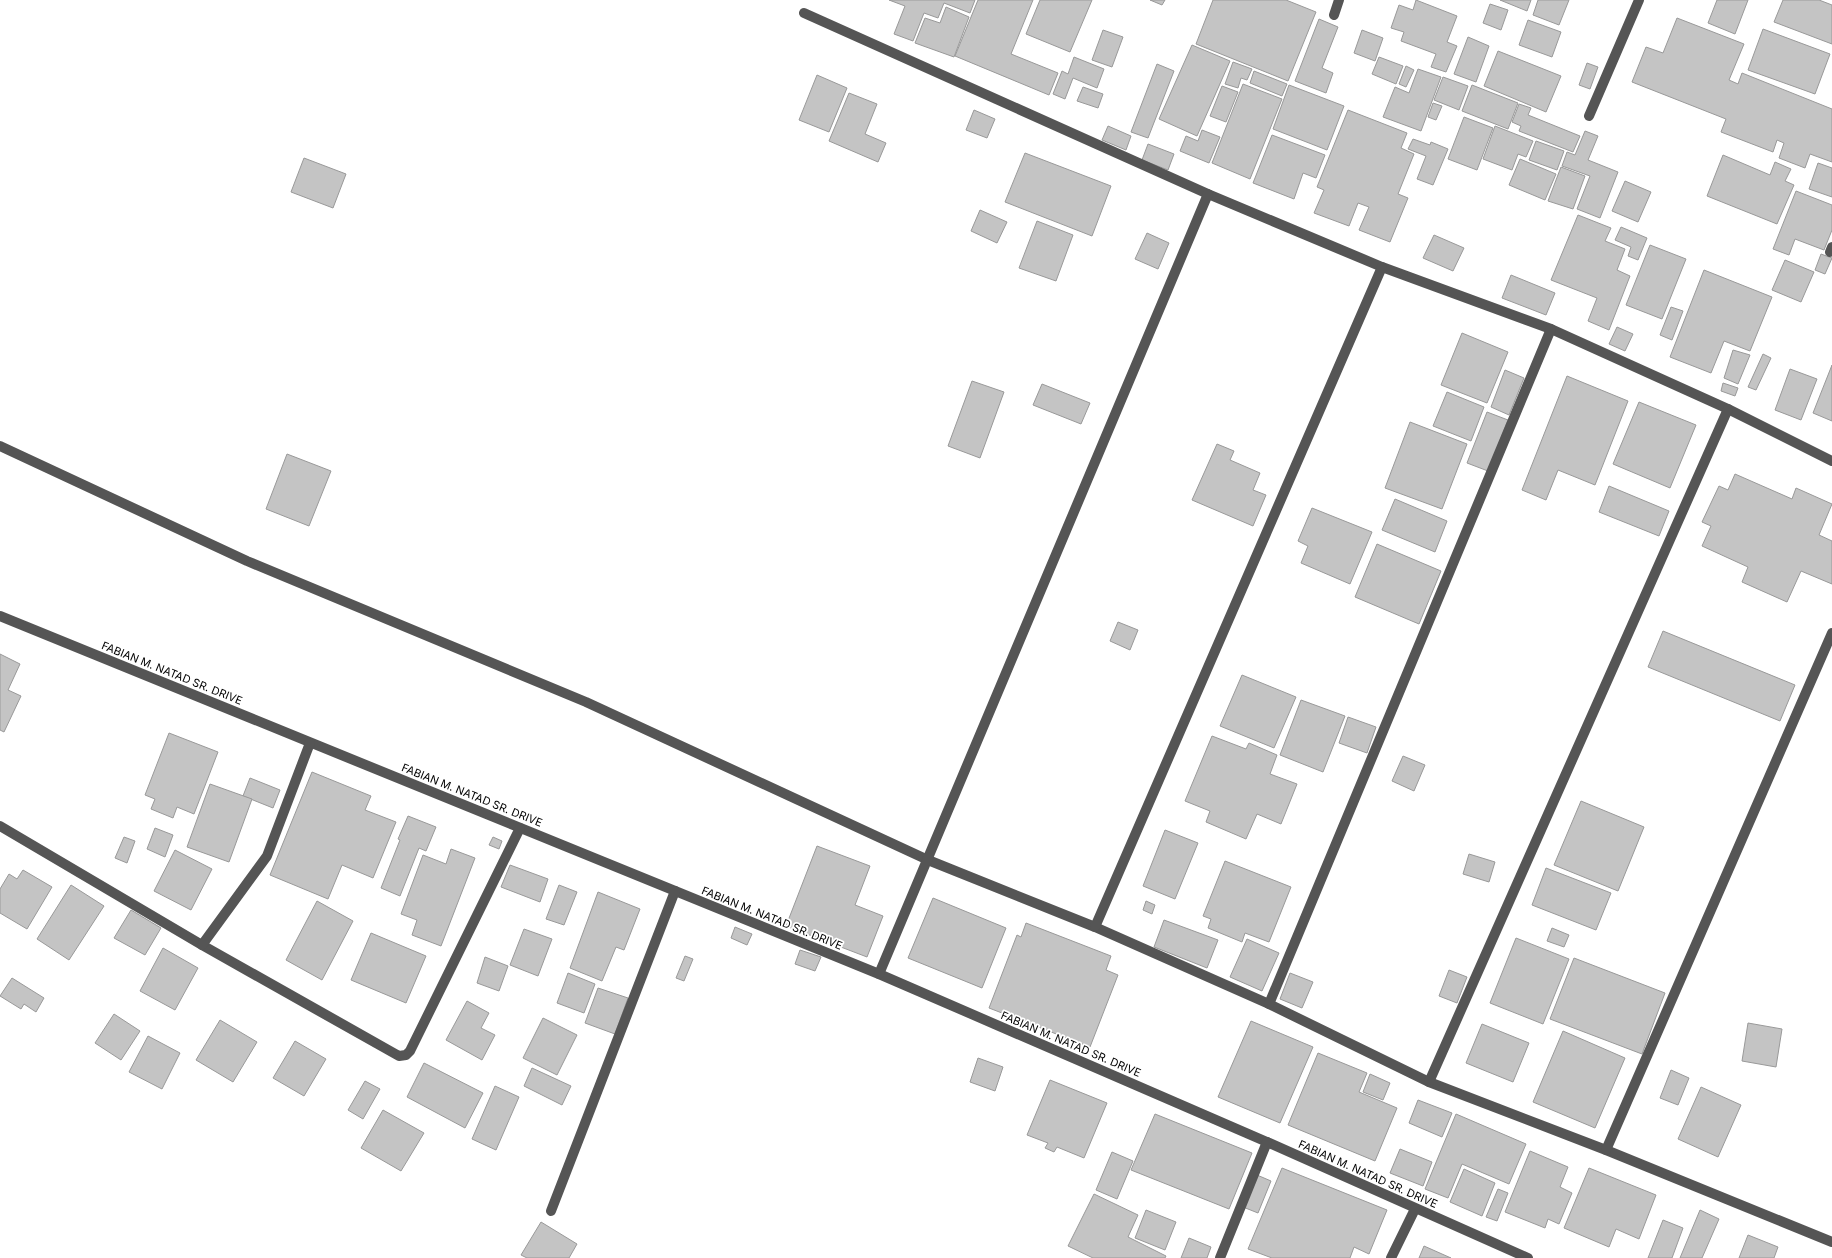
<svg xmlns="http://www.w3.org/2000/svg" width="1832" height="1258" viewBox="0 0 1832 1258" font-family="Inter,sans-serif">
<style>
.building{fill:#c4c4c4;stroke:#999}
.lines{fill:none;stroke-linecap:round;stroke-linejoin:round}
.minor{stroke:#555;stroke-width:10}
.labels{text-anchor:middle;dominant-baseline:central;stroke-width:3.5;stroke-linejoin:round;paint-order:stroke}
.street-label{font-size:11px;fill:#000;stroke:#fff}
</style>
<rect width="100%" height="100%" fill="#fff"/>
<g class="building">
<polygon points="889,0 975,0 970,13 944,3 938,18 924,13 913,41 894,34 905,6"/>
<polygon points="978,0 1033,0 1011,54 1058,73 1049,95 955,56"/>
<polygon points="1040,0 1092,0 1070,52 1026,34"/>
<polygon points="1150,0 1165,0 1162,5"/>
<polygon points="1213,0 1286,0 1316,12 1288,81 1196,44"/>
<polygon points="1416,0 1457,16 1447,42 1457,46 1446,72 1431,67 1436,54 1401,41 1404,32 1391,28 1399,5 1413,10"/>
<polygon points="1500,0 1531,0 1527,11"/>
<polygon points="1538,0 1569,0 1559,25 1533,15"/>
<polygon points="1717,0 1748,0 1735,34 1708,23"/>
<polygon points="1783,0 1819,0 1832,5 1832,44 1774,22"/>
<polygon points="1490,4 1508,10 1501,30 1483,23"/>
<polygon points="946,7 969,17 954,57 915,43 925,18 940,23"/>
<polygon points="1677,18 1744,44 1729,80 1738,84 1742,73 1832,109 1832,162 1810,154 1805,168 1779,158 1784,143 1777,140 1773,152 1721,132 1726,119 1632,82 1646,47 1663,53"/>
<polygon points="1319,19 1338,27 1322,68 1333,73 1326,93 1295,81"/>
<polygon points="1528,20 1561,32 1552,57 1519,45"/>
<polygon points="1763,29 1830,54 1815,94 1748,70"/>
<polygon points="1103,30 1123,37 1112,67 1092,60"/>
<polygon points="1362,30 1383,38 1375,61 1354,53"/>
<polygon points="1468,37 1489,46 1476,82 1454,74"/>
<polygon points="1192,45 1230,61 1197,136 1159,119"/>
<polygon points="1498,51 1561,76 1546,112 1484,86"/>
<polygon points="1074,57 1104,69 1097,88 1073,78 1065,99 1053,94 1062,71 1068,74"/>
<polygon points="1379,57 1403,66 1396,84 1372,74"/>
<polygon points="1233,62 1252,69 1247,80 1241,78 1238,88 1225,84"/>
<polygon points="1587,63 1598,67 1590,89 1579,85"/>
<polygon points="1157,64 1174,71 1148,138 1131,132"/>
<polygon points="1406,66 1414,70 1406,87 1399,84"/>
<polygon points="1418,69 1441,77 1421,131 1383,117 1395,87 1409,93"/>
<polygon points="1254,71 1287,84 1282,96 1250,83"/>
<polygon points="817,75 847,88 829,132 799,120"/>
<polygon points="1443,77 1468,86 1459,110 1434,100"/>
<polygon points="1243,84 1282,99 1250,179 1212,163"/>
<polygon points="1289,85 1344,106 1327,150 1273,129"/>
<polygon points="1472,85 1518,103 1508,129 1462,111"/>
<polygon points="1222,86 1238,92 1226,122 1210,116"/>
<polygon points="1083,87 1103,94 1098,108 1077,101"/>
<polygon points="849,93 877,104 865,134 886,143 878,162 829,141"/>
<polygon points="1433,103 1442,106 1436,120 1428,117"/>
<polygon points="1519,104 1531,108 1528,115 1580,136 1573,152 1519,131 1521,126 1512,122"/>
<polygon points="974,110 995,119 987,138 966,130"/>
<polygon points="1348,110 1407,133 1401,148 1414,154 1398,194 1408,198 1390,242 1359,230 1369,207 1358,203 1349,226 1314,213 1324,190 1317,187"/>
<polygon points="1464,117 1493,128 1477,170 1448,159"/>
<polygon points="1108,126 1131,136 1126,150 1102,140"/>
<polygon points="1495,126 1533,141 1526,157 1518,154 1512,170 1483,159"/>
<polygon points="1202,130 1220,137 1209,163 1180,151 1186,136 1198,141"/>
<polygon points="1585,131 1598,136 1588,160 1618,172 1600,218 1577,209 1590,176 1562,166 1567,152 1575,155"/>
<polygon points="1272,135 1325,155 1316,178 1303,173 1294,199 1253,183"/>
<polygon points="1413,139 1430,145 1431,142 1448,149 1433,185 1417,179 1426,156 1408,149"/>
<polygon points="1536,141 1564,151 1557,170 1529,160"/>
<polygon points="1148,144 1174,154 1168,170 1142,160"/>
<polygon points="1025,153 1111,186 1092,236 1005,202"/>
<polygon points="1723,155 1770,175 1775,162 1791,169 1785,181 1794,185 1777,224 1707,196"/>
<polygon points="304,158 346,174 333,208 291,192"/>
<polygon points="1520,159 1556,174 1545,200 1509,185"/>
<polygon points="1818,163 1832,168 1832,197 1809,189"/>
<polygon points="1561,167 1585,176 1573,209 1548,201"/>
<polygon points="1625,181 1651,192 1638,222 1612,211"/>
<polygon points="1796,191 1832,205 1832,230 1824,250 1795,239 1789,255 1773,249"/>
<polygon points="980,210 1007,222 997,243 971,231"/>
<polygon points="1578,215 1611,228 1605,241 1625,249 1617,270 1630,276 1609,330 1588,321 1597,298 1551,280"/>
<polygon points="1037,221 1073,235 1056,281 1019,268"/>
<polygon points="1621,227 1647,238 1638,260 1628,256 1631,247 1615,240"/>
<polygon points="1147,233 1169,243 1158,269 1135,259"/>
<polygon points="1434,235 1464,248 1453,271 1423,258"/>
<polygon points="1650,245 1686,259 1662,319 1626,305"/>
<polygon points="1821,254 1832,258 1825,274 1815,270"/>
<polygon points="1785,260 1814,272 1801,302 1772,290"/>
<polygon points="1704,270 1772,297 1750,351 1724,341 1711,373 1670,357"/>
<polygon points="1511,275 1555,293 1546,315 1502,298"/>
<polygon points="1671,307 1683,311 1672,340 1660,335"/>
<polygon points="1617,327 1633,334 1625,351 1609,344"/>
<polygon points="1462,333 1508,352 1487,403 1441,385"/>
<polygon points="1733,350 1750,355 1738,384 1724,378"/>
<polygon points="1763,354 1771,358 1756,390 1748,387"/>
<polygon points="1832,365 1832,421 1813,413"/>
<polygon points="1790,369 1817,379 1801,420 1775,410"/>
<polygon points="1505,370 1524,378 1509,415 1491,407"/>
<polygon points="1567,376 1628,401 1595,485 1558,470 1546,500 1522,490"/>
<polygon points="972,381 1004,392 980,458 948,446"/>
<polygon points="1723,383 1738,388 1735,396 1721,391"/>
<polygon points="1042,384 1090,403 1081,424 1033,405"/>
<polygon points="1447,392 1484,407 1471,441 1433,426"/>
<polygon points="1639,402 1696,425 1670,488 1613,464"/>
<polygon points="1487,412 1508,420 1488,471 1467,463"/>
<polygon points="1410,422 1467,444 1442,509 1385,488"/>
<polygon points="1217,444 1234,451 1230,460 1260,473 1253,490 1266,495 1253,526 1192,500"/>
<polygon points="287,454 331,471 309,526 266,509"/>
<polygon points="1735,474 1792,499 1796,488 1832,504 1819,535 1832,541 1832,584 1801,571 1787,602 1742,582 1748,567 1702,546 1711,526 1702,522 1719,486 1728,490"/>
<polygon points="1609,486 1669,511 1659,536 1599,512"/>
<polygon points="1395,499 1447,521 1435,552 1382,530"/>
<polygon points="1312,508 1372,532 1350,584 1301,563 1308,546 1298,541"/>
<polygon points="1377,544 1441,571 1419,624 1355,597"/>
<polygon points="1118,622 1138,630 1130,650 1110,641"/>
<polygon points="1663,631 1795,685 1780,721 1648,667"/>
<polygon points="0,654 20,664 8,690 21,696 4,732 0,730"/>
<polygon points="1242,675 1296,697 1274,748 1220,726"/>
<polygon points="1301,700 1345,716 1323,772 1280,755"/>
<polygon points="1348,717 1376,727 1367,753 1339,743"/>
<polygon points="169,733 218,752 194,814 177,807 173,818 151,809 155,799 145,795"/>
<polygon points="1212,736 1246,749 1249,743 1277,755 1270,774 1297,784 1281,824 1257,814 1246,839 1206,822 1210,811 1185,801"/>
<polygon points="1403,756 1425,765 1414,791 1392,781"/>
<polygon points="312,772 371,796 365,810 396,822 373,878 342,865 328,899 270,875"/>
<polygon points="250,778 280,790 273,808 243,796"/>
<polygon points="210,784 252,799 229,862 187,847"/>
<polygon points="1581,801 1644,827 1618,891 1554,865"/>
<polygon points="408,816 436,827 426,851 419,848 400,896 381,888 400,840 398,839"/>
<polygon points="155,828 173,835 165,857 147,849"/>
<polygon points="1165,830 1198,843 1175,899 1143,886"/>
<polygon points="124,837 135,841 127,863 115,858"/>
<polygon points="493,837 502,841 499,849 489,845"/>
<polygon points="817,846 870,866 855,905 883,916 867,957 786,926"/>
<polygon points="451,849 475,858 441,946 412,935 417,920 401,914 423,855 446,864"/>
<polygon points="175,850 212,869 191,910 154,891"/>
<polygon points="1469,854 1495,862 1489,882 1463,874"/>
<polygon points="1225,861 1291,887 1269,942 1245,933 1242,942 1208,928 1211,919 1203,916"/>
<polygon points="510,865 548,879 540,902 501,887"/>
<polygon points="1546,868 1611,893 1596,930 1532,905"/>
<polygon points="23,870 52,887 27,929 0,913 0,889 9,874 17,879"/>
<polygon points="71,885 104,906 69,960 37,939"/>
<polygon points="559,885 577,892 564,925 546,919"/>
<polygon points="598,892 640,909 624,950 616,947 602,981 570,968"/>
<polygon points="933,898 1006,928 982,988 908,958"/>
<polygon points="317,901 353,921 322,980 286,960"/>
<polygon points="1146,901 1155,905 1152,914 1143,910"/>
<polygon points="131,910 161,928 145,955 114,938"/>
<polygon points="1164,920 1218,940 1207,968 1154,947"/>
<polygon points="1026,923 1111,956 1106,970 1118,975 1090,1047 989,1008 1017,935 1021,937"/>
<polygon points="735,927 752,934 747,945 731,938"/>
<polygon points="1552,928 1569,935 1564,947 1547,941"/>
<polygon points="524,929 552,939 538,976 510,965"/>
<polygon points="371,933 426,956 406,1003 351,980"/>
<polygon points="1516,938 1569,959 1543,1024 1490,1003"/>
<polygon points="1247,939 1279,953 1262,991 1230,977"/>
<polygon points="163,948 198,968 175,1010 140,991"/>
<polygon points="800,950 821,957 815,971 795,964"/>
<polygon points="685,956 693,959 684,981 676,978"/>
<polygon points="485,957 508,966 499,991 477,983"/>
<polygon points="1574,958 1665,993 1642,1054 1550,1019"/>
<polygon points="1449,970 1467,977 1457,1003 1439,996"/>
<polygon points="568,973 595,984 584,1013 557,1003"/>
<polygon points="1290,973 1313,982 1302,1008 1280,999"/>
<polygon points="12,978 44,998 36,1012 24,1004 21,1009 0,996"/>
<polygon points="598,988 628,998 615,1034 585,1023"/>
<polygon points="467,1001 489,1013 481,1028 495,1035 482,1060 446,1040"/>
<polygon points="114,1014 140,1031 121,1060 95,1043"/>
<polygon points="543,1018 577,1035 557,1075 523,1058"/>
<polygon points="220,1020 257,1042 233,1082 196,1060"/>
<polygon points="1251,1021 1313,1047 1280,1123 1218,1097"/>
<polygon points="1748,1023 1782,1029 1776,1067 1742,1061"/>
<polygon points="1482,1024 1529,1043 1513,1082 1466,1063"/>
<polygon points="1563,1031 1625,1058 1595,1128 1533,1102"/>
<polygon points="148,1036 180,1053 162,1089 129,1072"/>
<polygon points="295,1041 326,1059 304,1096 273,1078"/>
<polygon points="1318,1053 1367,1073 1359,1092 1397,1108 1375,1161 1288,1125"/>
<polygon points="978,1058 1003,1067 995,1091 970,1082"/>
<polygon points="424,1063 483,1093 465,1128 407,1097"/>
<polygon points="532,1068 571,1086 562,1105 524,1086"/>
<polygon points="1671,1070 1689,1078 1678,1105 1660,1098"/>
<polygon points="1370,1074 1390,1083 1383,1100 1363,1092"/>
<polygon points="1050,1080 1107,1103 1084,1158 1057,1147 1054,1152 1045,1148 1048,1143 1027,1135"/>
<polygon points="365,1081 380,1089 363,1119 348,1110"/>
<polygon points="495,1086 519,1097 496,1150 472,1139"/>
<polygon points="1701,1087 1741,1105 1718,1157 1678,1139"/>
<polygon points="1418,1100 1452,1113 1442,1137 1409,1123"/>
<polygon points="383,1110 424,1133 401,1171 361,1148"/>
<polygon points="1155,1114 1252,1153 1229,1209 1131,1170"/>
<polygon points="1456,1114 1526,1144 1509,1184 1462,1164 1448,1198 1425,1189"/>
<polygon points="1400,1149 1432,1162 1423,1186 1390,1173"/>
<polygon points="1530,1151 1568,1167 1560,1187 1572,1193 1559,1224 1548,1219 1545,1228 1505,1212"/>
<polygon points="1112,1152 1133,1161 1117,1199 1096,1190"/>
<polygon points="1282,1168 1387,1210 1369,1254 1354,1247 1350,1258 1272,1258 1248,1249"/>
<polygon points="1589,1168 1656,1195 1639,1239 1616,1229 1609,1247 1564,1228"/>
<polygon points="1464,1169 1495,1183 1482,1216 1450,1202"/>
<polygon points="1257,1175 1271,1181 1258,1213 1243,1207"/>
<polygon points="1498,1189 1508,1193 1497,1221 1486,1217"/>
<polygon points="1094,1194 1138,1215 1128,1237 1166,1256 1165,1258 1093,1258 1068,1246"/>
<polygon points="1146,1210 1176,1222 1165,1250 1135,1238"/>
<polygon points="1700,1210 1719,1219 1702,1258 1680,1258"/>
<polygon points="1663,1220 1683,1228 1672,1258 1648,1258"/>
<polygon points="541,1222 577,1244 569,1258 527,1258 521,1255"/>
<polygon points="1748,1235 1778,1247 1774,1258 1739,1258"/>
<polygon points="1189,1238 1211,1247 1207,1258 1181,1258"/>
<polygon points="1424,1246 1451,1258 1419,1258"/>
</g>
<g class="lines">
<g class="minor">
<polyline points="804,13 1208,194 1382,267 1551,329 1728,409 1832,461"/>
<polyline points="1334,15 1339,0"/>
<polyline points="1589,116 1639,0"/>
<polyline points="1830,252 1832,247"/>
<polyline points="0,446 247,561 586,702 928,860 1095,927 1269,1004 1429,1082 1606,1150 1832,1242"/>
<polyline points="0,616 879,974 1267,1142 1528,1258"/>
<polyline points="0,826 202,945 399,1056 406,1055 410,1051 520,828"/>
<polyline points="1095,927 1382,267"/>
<polyline points="202,945 267,856 310,743"/>
<polyline points="879,974 1208,194"/>
<polyline points="1269,1004 1551,329"/>
<polyline points="1429,1082 1728,409"/>
<polyline points="1606,1150 1832,633"/>
<polyline points="551,1211 675,891"/>
<polyline points="1220,1258 1267,1142"/>
<polyline points="1391,1258 1415,1209"/>
</g>
</g>
<g class="labels">
<g class="street-label">
<text transform="translate(172 673) rotate(22)">FABIAN M. NATAD SR. DRIVE</text>
<text transform="translate(472 795) rotate(22)">FABIAN M. NATAD SR. DRIVE</text>
<text transform="translate(772 918) rotate(22)">FABIAN M. NATAD SR. DRIVE</text>
<text transform="translate(1071 1044) rotate(23)">FABIAN M. NATAD SR. DRIVE</text>
<text transform="translate(1368 1174) rotate(24)">FABIAN M. NATAD SR. DRIVE</text>
</g>
</g>
</svg>
